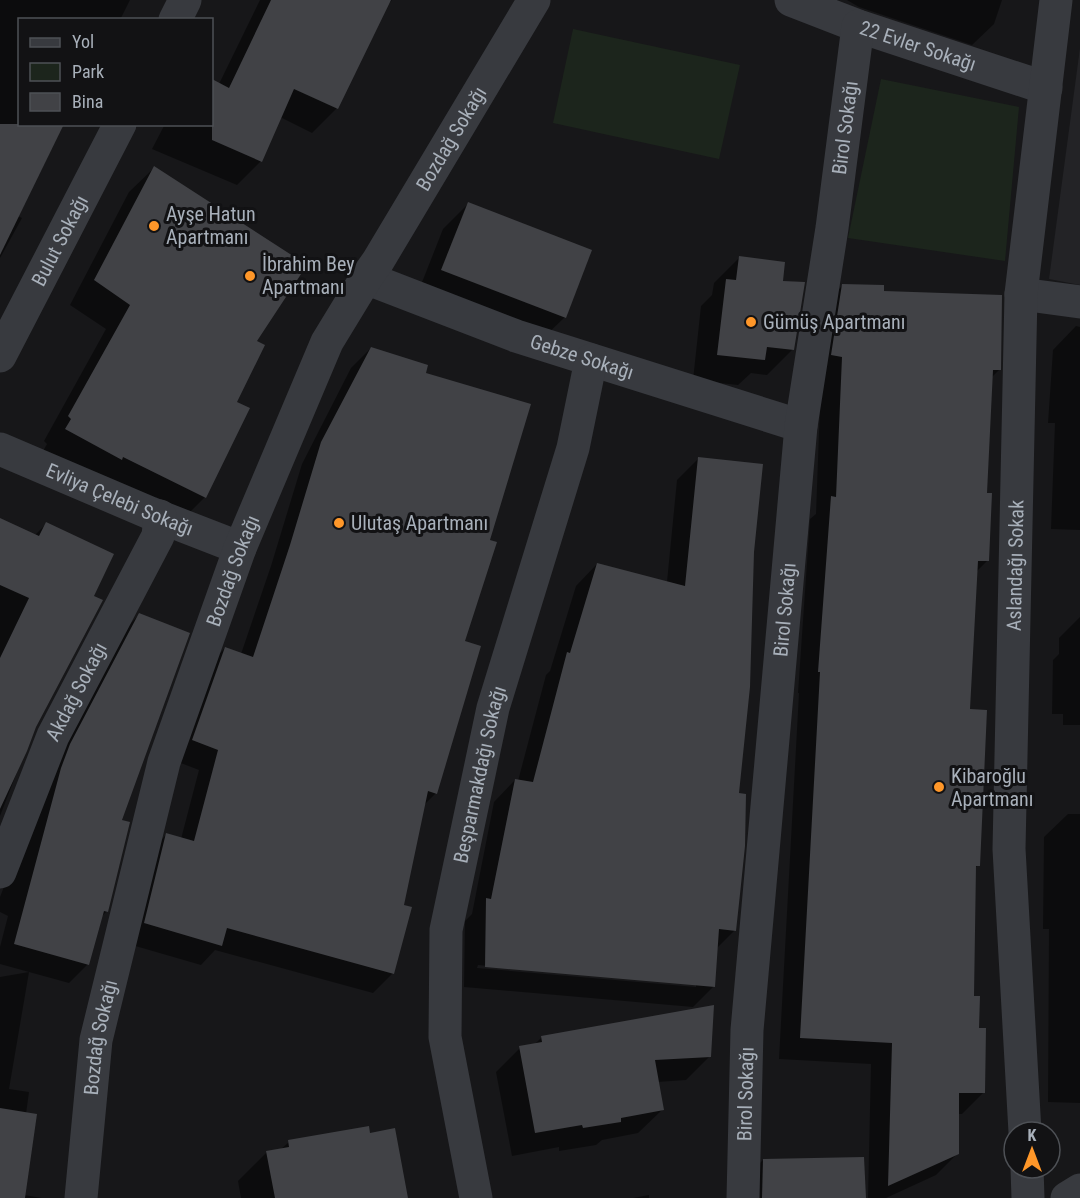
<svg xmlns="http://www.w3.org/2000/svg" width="1080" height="1198" viewBox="0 0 1080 1198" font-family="'Roboto Condensed',sans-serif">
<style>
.built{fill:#232326}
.green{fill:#1c251c}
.shadow{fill:#0007;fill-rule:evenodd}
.building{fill:#414246}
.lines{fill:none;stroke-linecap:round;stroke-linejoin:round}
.minor{stroke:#383a3f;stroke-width:33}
.poi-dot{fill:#ff9729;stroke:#121214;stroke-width:2}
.labels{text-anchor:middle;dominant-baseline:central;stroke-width:6;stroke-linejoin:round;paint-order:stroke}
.street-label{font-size:20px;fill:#a8b0ba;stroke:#121214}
.poi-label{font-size:20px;fill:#a8b0ba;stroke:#121214;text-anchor:start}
</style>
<rect width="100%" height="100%" fill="#171719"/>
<polygon class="built" points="1080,48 1080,285 1049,279"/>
<g class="green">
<polygon points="573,29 740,65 719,159 553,123"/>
<polygon points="881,79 1019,107 1005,261 848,238"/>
</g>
<g class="shadow">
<polygon points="0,0 130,0 120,20 20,20 18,216 22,218 0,258"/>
<polygon points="260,0 392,0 384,10 336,109 312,133 280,117 261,161 237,185 152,149 165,124 212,124 212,80 219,84"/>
<polygon points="847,0 1002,0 994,24 972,45 859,7"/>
<polygon points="154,168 254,342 205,497 181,521 42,453 47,444 44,441 106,329 70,305 129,192"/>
<polygon points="468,204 565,317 539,342 417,295 443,229"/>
<polygon points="739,258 781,283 792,350 767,375 751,373 738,385 693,380 701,306 712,295 714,283"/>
<polygon points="843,285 883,293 999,370 991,378 986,494 987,561 976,572 968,710 978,865 975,868 972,998 978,1030 983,1093 962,1114 957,1114 958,1153 936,1175 886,1198 868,1198 871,1064 779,1059 799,693 798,693 810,519 816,514 821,378 821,307"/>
<polygon points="1076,326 1080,327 1080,530 1051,529 1055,423 1048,423 1053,350"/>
<polygon points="371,348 425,374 488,541 463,642 436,793 424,805 402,906 393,973 373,993 215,950 201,965 125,943 146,855 166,835 181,839 199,770 173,760 205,668 225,648 241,654 271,566 302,464 351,368"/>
<path d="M698 459 737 794 734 931 716 949 714 986 693 1007 464 987 465 921 472 914 494 802 515 780 518 781 546 675 550 671 576 586 597 564 667 582 677 480ZM478 965 696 984V987L477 968Z"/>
<polygon points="0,519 35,535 46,524 34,728 0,816"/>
<polygon points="139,615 121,821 107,911 100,918 88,964 69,983 0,964 0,947 8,916 0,912 0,897 52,764 120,634"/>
<polygon points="1080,617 1080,725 1063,725 1063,714 1052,714 1053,660 1059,654 1059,638"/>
<polygon points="1068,814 1080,814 1080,1103 1048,1102 1049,929 1043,929 1044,837"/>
<polygon points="29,972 9,1089 29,1092 26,1114 24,1195 42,1198 0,1198 0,977"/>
<polygon points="542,1037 710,1056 686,1080 657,1082 662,1110 638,1133 602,1140 596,1145 559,1151 559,1147 512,1156 496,1072 520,1048 534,1045"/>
<polygon points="369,1135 406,1198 241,1198 238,1181 267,1152 280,1150 289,1142"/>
<polygon points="763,1160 865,1198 752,1198 752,1171"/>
<polygon points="649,1195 649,1198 633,1198"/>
</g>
<g class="building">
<polygon points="271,0 391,0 338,109 294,89 262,162 212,140 212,79 229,88"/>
<polygon points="0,124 64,124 0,255"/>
<polygon points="154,166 307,265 257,341 265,345 237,402 250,408 206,498 123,457 122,460 65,429 71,419 68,416 130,305 94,280"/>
<polygon points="468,202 592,250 566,318 441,270"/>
<polygon points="739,256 785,262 783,281 805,282 794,350 767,347 765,360 717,355 726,279 736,280"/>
<polygon points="842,284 884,285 884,291 1002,295 1001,370 993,370 987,493 992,493 989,561 978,561 970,709 987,710 980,866 976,866 974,996 980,996 979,1028 986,1028 985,1093 959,1093 959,1154 888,1186 892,1043 800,1038 820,672 818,672 831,496 836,497 842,357 831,355"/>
<polygon points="371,347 428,365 426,373 531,404 490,540 497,542 465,641 481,646 437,794 428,791 404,905 412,907 394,974 227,928 222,946 144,923 166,833 194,841 218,750 192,740 225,647 253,657 290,545 321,442"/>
<polygon points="698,457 763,464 754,552 750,687 739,793 746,794 745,846 740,894 736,931 719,929 715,987 485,967 486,898 491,899 515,779 533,782 567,652 570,653 597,563 685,586"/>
<polygon points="0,518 39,536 46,522 114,554 94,596 103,600 36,727 27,751 0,809 0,658 29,598 0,585"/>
<polygon points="139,613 190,633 122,820 130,822 108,912 104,911 89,965 14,944 61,768 70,744"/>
<polygon points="714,1005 711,1057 655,1060 664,1110 621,1118 621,1122 583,1128 582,1125 535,1133 519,1046 542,1042 541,1036"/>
<polygon points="0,1108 37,1114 25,1198 0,1198"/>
<polygon points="369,1126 370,1133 395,1128 408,1198 275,1198 266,1151 289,1147 288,1140"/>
<polygon points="864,1157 866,1198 762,1198 763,1159"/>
</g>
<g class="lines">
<g class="minor">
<path id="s1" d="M791 0 858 26 1046 88"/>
<polyline points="175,20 185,0"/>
<path id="s2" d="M366 278 516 336 801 426"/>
<polyline points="1021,294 1080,302"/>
<path id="s3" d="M0 356 120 124"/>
<path id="s4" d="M0 449 150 513 240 548"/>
<path id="s5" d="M0 872 53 736 158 536 160 516"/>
<path id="s6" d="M1025 1132 1009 849 1021 294 1056 0"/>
<polyline points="1027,1168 1028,1198"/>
<path id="s7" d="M81 1198 96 1040 164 762 240 548 327 342 366 278 378 261 534 0"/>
<path id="s8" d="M476 1198 445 1037 446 930 493 708 573 448 591 360"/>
<path id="s9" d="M743 1198 747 1030 801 426 832 228 858 26"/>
<polyline points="1067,1198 1080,1190"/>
</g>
</g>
<g class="poi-dot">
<circle cx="154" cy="226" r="6"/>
<circle cx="250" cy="276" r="6"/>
<circle cx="751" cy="322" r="6"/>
<circle cx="339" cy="523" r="6"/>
<circle cx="939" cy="787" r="6"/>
</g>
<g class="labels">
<g class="street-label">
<text stroke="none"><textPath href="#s1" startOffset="135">22 Evler Sokağı</textPath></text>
<text stroke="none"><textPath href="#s9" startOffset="1076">Birol Sokağı</textPath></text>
<text stroke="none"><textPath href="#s7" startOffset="1134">Bozdağ Sokağı</textPath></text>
<text stroke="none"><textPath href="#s3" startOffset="130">Bulut Sokağı</textPath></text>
<text stroke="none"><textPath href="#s2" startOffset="230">Gebze Sokağı</textPath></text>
<text stroke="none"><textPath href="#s4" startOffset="130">Evliya Çelebi Sokağı</textPath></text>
<text stroke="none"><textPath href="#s6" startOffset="567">Aslandağı Sokak</textPath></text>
<text stroke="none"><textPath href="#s7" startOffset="648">Bozdağ Sokağı</textPath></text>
<text stroke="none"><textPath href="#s9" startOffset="590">Birol Sokağı</textPath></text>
<text stroke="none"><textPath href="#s5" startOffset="196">Akdağ Sokağı</textPath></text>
<text stroke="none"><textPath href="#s8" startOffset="430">Beşparmakdağı Sokağı</textPath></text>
<text stroke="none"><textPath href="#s7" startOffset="162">Bozdağ Sokağı</textPath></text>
<text stroke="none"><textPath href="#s9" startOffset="104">Birol Sokağı</textPath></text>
</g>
<g class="poi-label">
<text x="166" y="214">Ayşe Hatun<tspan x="166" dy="23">Apartmanı</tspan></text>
<text x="262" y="264">İbrahim Bey<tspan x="262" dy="23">Apartmanı</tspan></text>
<text x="763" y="322">Gümüş Apartmanı</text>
<text x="351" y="523">Ulutaş Apartmanı</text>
<text x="951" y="776">Kibaroğlu<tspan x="951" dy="23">Apartmanı</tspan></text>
</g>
</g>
<rect x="18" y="18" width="195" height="108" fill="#121214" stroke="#4e5156" stroke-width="1.5"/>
<rect x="30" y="38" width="30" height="9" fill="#383a3f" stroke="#4e5156" stroke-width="1.5"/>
<text x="72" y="48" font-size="18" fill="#a8b0ba">Yol</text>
<rect x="30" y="63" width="30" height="18" fill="#1c251c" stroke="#4e5156" stroke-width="1.5"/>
<text x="72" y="78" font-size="18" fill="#a8b0ba">Park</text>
<rect x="30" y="93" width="30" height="18" fill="#414246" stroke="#4e5156" stroke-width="1.5"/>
<text x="72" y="108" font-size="18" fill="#a8b0ba">Bina</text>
<g transform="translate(1032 1150)"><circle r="28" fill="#121214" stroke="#4e5156" stroke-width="1.5"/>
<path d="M0-4.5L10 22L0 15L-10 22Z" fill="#ff9729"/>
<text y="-9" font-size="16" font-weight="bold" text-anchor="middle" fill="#a8b0ba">K</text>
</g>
</svg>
